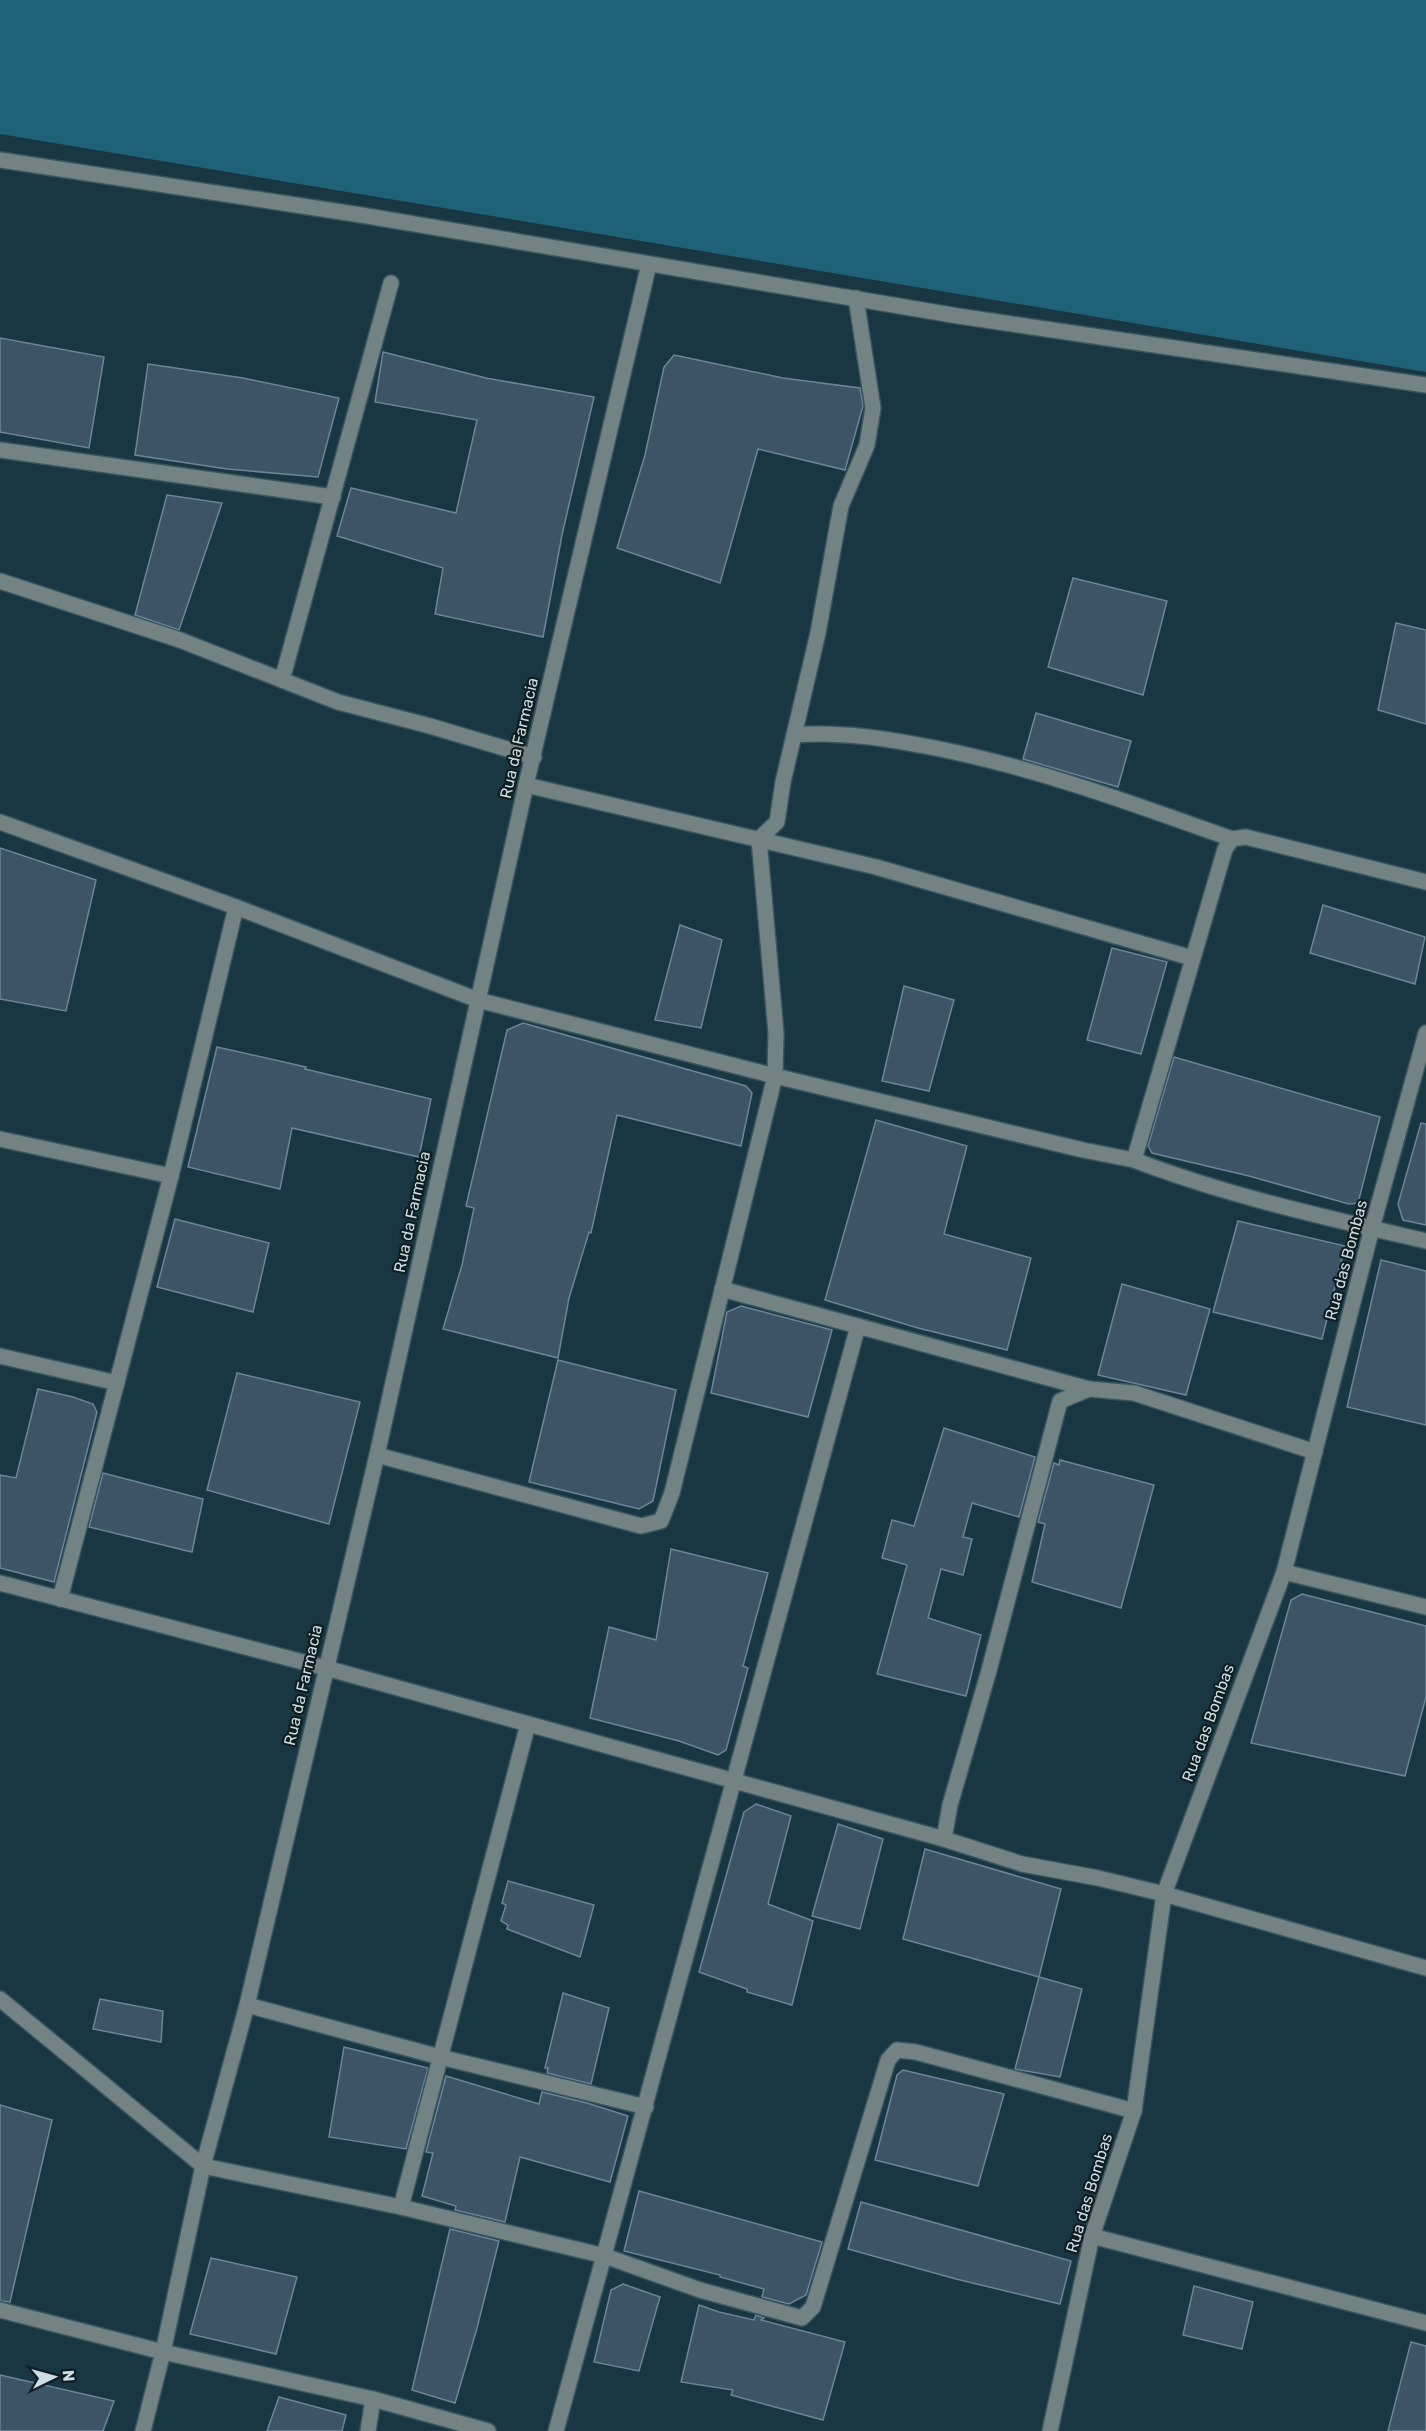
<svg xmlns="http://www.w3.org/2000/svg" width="1426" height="2431" viewBox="0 0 1426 2431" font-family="Rubik,sans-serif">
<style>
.green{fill:#1f6176}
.building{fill:#3d5366;stroke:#6c8598;stroke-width:1.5}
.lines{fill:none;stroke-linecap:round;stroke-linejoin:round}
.minor-casing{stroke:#38555f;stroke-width:18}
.minor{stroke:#738384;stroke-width:15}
.labels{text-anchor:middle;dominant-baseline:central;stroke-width:4.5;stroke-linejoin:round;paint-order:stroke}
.street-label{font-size:16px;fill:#ccdde4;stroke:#101d21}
</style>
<rect width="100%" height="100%" fill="#183742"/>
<polygon class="green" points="0,0 1426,0 1426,372 0,134"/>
<g class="building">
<polygon points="0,338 104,357 89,448 0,432"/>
<polygon points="383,352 486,378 594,397 562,535 543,637 435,614 443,568 337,536 351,488 456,513 477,420 375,402"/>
<polygon points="674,355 783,378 860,388 863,406 845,470 758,449 720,583 617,548 645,455 664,367"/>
<polygon points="148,364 243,378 339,398 318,477 227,469 135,455"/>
<polygon points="167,495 222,503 179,630 135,615"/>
<polygon points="1073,578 1167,601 1143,695 1048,667"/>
<polygon points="1396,623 1426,630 1426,724 1378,710"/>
<polygon points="1036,713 1131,741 1118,787 1023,759"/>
<polygon points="0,848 96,880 66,1011 0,999"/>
<polygon points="1323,905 1425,937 1415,984 1310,953"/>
<polygon points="680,925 722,940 701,1028 655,1020"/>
<polygon points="1112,948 1167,962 1141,1054 1087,1040"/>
<polygon points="904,986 954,1000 929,1091 882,1081"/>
<polygon points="523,1023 746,1086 752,1093 741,1146 617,1115 591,1233 589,1232 569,1298 558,1358 443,1329 462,1265 474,1208 466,1206 507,1030"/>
<polygon points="217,1047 306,1067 305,1069 431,1099 419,1157 292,1128 280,1189 188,1167"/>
<polygon points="1174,1057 1380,1117 1358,1203 1349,1204 1249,1176 1152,1153 1148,1146"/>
<polygon points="876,1120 967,1146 944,1234 1031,1258 1007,1350 918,1328 825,1300"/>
<polygon points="1421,1123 1426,1124 1426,1225 1403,1220 1398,1204"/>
<polygon points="175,1219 269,1243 253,1312 157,1287"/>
<polygon points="1238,1221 1345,1246 1322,1339 1213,1312"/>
<polygon points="1381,1260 1426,1271 1426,1425 1347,1407"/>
<polygon points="1122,1284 1210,1309 1186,1395 1098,1375"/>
<polygon points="741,1306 832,1330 808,1417 711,1393 727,1312"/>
<polygon points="558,1360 676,1390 653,1501 639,1509 529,1482"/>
<polygon points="237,1373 360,1402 329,1524 207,1490"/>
<polygon points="38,1389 73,1397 93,1404 97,1412 54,1582 0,1568 0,1475 16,1478"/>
<polygon points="944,1428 1035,1457 1019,1517 972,1503 963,1537 972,1539 963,1575 941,1569 928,1618 981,1635 966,1696 877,1674 907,1565 882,1558 892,1520 914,1526"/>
<polygon points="1060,1460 1154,1485 1121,1608 1032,1582 1045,1524 1038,1522 1054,1463 1059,1465"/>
<polygon points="103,1473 203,1499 192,1552 89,1527"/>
<polygon points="671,1549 768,1573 743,1666 748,1668 726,1750 718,1755 679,1741 590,1718 609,1627 656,1640"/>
<polygon points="1302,1594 1426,1626 1426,1697 1405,1776 1251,1743 1291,1600"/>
<polygon points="756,1804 791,1816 768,1904 813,1921 792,2005 747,1992 747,1989 699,1972 744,1812"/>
<polygon points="838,1824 883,1839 860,1929 812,1916"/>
<polygon points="925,1849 1061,1889 1039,1977 903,1939"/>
<polygon points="508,1881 594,1905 580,1957 507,1929 508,1925 501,1921 506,1905 502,1903"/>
<polygon points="1039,1977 1082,1989 1060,2077 1015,2069"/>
<polygon points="563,1993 609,2008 591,2084 547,2073 548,2068 545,2068"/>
<polygon points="100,1999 163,2011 161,2042 93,2029"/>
<polygon points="344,2047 428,2068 406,2149 329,2137"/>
<polygon points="903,2070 1004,2094 978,2186 875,2160 897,2075"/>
<polygon points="446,2076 539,2104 542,2092 587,2103 628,2116 610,2182 520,2157 505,2222 455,2210 456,2206 422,2196 433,2153 426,2152"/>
<polygon points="0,2105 52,2120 10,2302 0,2301"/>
<polygon points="639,2191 822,2242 806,2295 789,2304 762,2297 764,2289 720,2277 720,2275 624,2251"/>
<polygon points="861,2202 1071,2261 1060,2304 956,2279 848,2249"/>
<polygon points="450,2229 499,2241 477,2328 455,2403 412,2390"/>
<polygon points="211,2258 297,2277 276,2354 190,2334"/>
<polygon points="623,2284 660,2297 639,2371 594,2362 611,2290"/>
<polygon points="1194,2286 1253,2302 1242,2349 1183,2335"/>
<polygon points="699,2305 719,2312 754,2320 756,2315 764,2318 761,2320 845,2342 823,2420 731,2395 733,2390 681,2382"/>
<polygon points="1411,2342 1426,2346 1426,2431 1388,2431"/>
<polygon points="0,2375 114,2401 103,2431 0,2431"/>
<polygon points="279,2397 346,2415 342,2431 267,2431"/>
</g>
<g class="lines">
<defs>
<g id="minor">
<polyline points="0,160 361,215 958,316 1426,385"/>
<polyline points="856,298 873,408 867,445 841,506 818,633 783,782 777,822 759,839 776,1033 775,1076 1083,1150 1134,1160"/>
<polyline points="0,450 333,497"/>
<polyline points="0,581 180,640 338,702 430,726 534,757"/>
<polyline points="282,680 391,283"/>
<path d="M794 735C842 731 888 739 935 748 1037 768 1134 804 1232 839"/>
<polyline points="526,785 876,867 1192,958"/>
<polyline points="0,822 236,907 478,1000 775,1076 672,1493 661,1521 641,1526 377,1455"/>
<path d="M1426 882 1246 837 1232 839 1225 849 1134 1160C1228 1196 1328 1218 1426 1241"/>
<polyline points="0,1139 171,1176"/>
<polyline points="722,1289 1089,1389"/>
<polyline points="0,1356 117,1383"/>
<polyline points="1315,1452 1134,1393 1089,1389 1060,1401 988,1674 950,1805 944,1839 1022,1864 1098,1878 1164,1894 1426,1968"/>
<polyline points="1284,1572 1426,1607"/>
<polyline points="0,1583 326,1668 944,1839"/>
<polyline points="60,1599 171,1176 236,907"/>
<polyline points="0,1999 203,2166 401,2207 605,2256 700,2290 802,2318 813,2307 888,2060 897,2050 916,2052 1134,2111"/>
<polyline points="247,2005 440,2057 646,2107"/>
<polyline points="401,2207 528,1724"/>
<polyline points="1092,2236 1426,2323"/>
<polyline points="0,2310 163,2352 373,2399 488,2431"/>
<polyline points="143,2431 163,2352 203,2166 247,2005 377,1455 526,785 649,264"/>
<polyline points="368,2431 373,2399"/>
<polyline points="556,2431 858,1326"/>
<polyline points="1050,2431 1092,2236 1134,2111 1164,1894 1284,1572 1372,1228 1426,1033"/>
</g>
</defs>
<use href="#minor" class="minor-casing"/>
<use href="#minor" class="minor"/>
</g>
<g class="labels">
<g class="street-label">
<text transform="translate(519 738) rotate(-77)">Rua da Farmacia</text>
<text transform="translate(412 1212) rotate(-78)">Rua da Farmacia</text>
<text transform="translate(1346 1260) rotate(-75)">Rua das Bombas</text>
<text transform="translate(303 1685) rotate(-77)">Rua da Farmacia</text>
<text transform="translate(1208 1723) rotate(-70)">Rua das Bombas</text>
<text transform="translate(1089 2193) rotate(-73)">Rua das Bombas</text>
</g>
</g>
<g transform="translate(54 2377) rotate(85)" stroke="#101d21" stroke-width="4.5" paint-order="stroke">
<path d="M0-4.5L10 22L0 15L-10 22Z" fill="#ccdde4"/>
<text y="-9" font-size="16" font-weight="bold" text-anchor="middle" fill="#ccdde4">N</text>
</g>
</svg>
